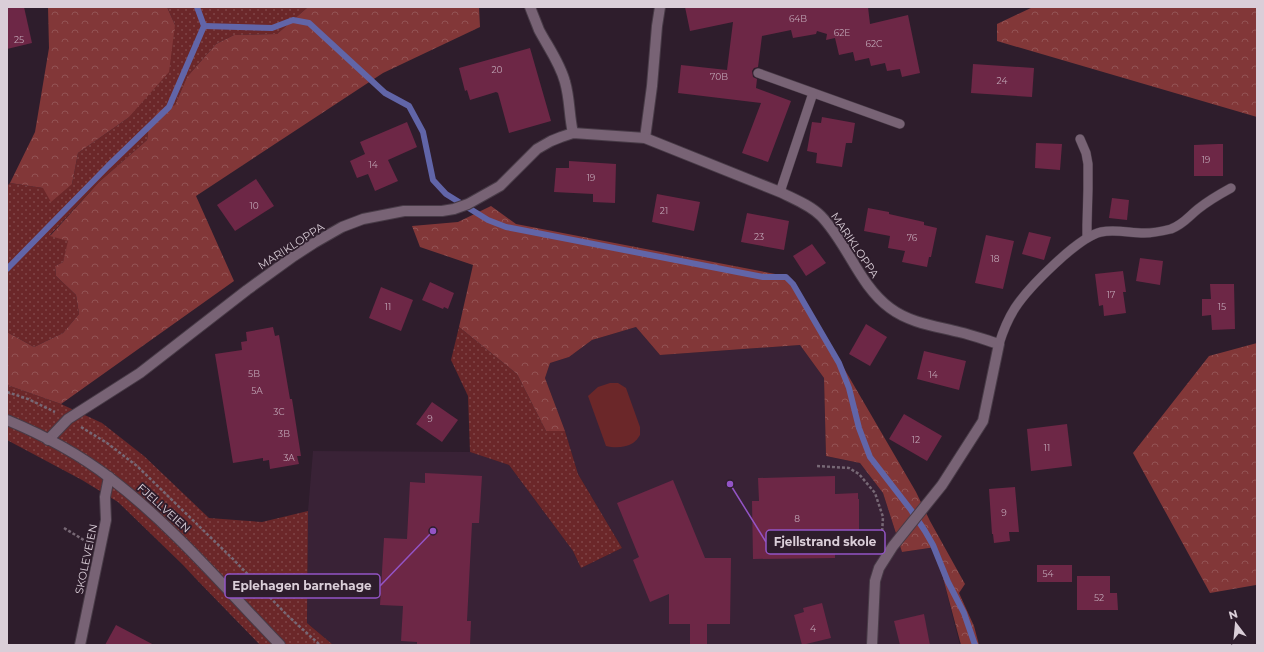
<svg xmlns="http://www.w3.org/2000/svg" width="1264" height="652" viewBox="0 0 1264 652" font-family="Montserrat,sans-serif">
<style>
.built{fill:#392236}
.grass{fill:url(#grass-dots)}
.forest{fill:url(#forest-crowns)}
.park{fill:#6b2729}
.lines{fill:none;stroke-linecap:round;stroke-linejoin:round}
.stream{stroke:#6165a8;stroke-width:6}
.building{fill:#6d2746}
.service-casing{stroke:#483b47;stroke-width:10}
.minor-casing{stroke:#483b47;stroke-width:12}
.secondary-casing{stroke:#483b47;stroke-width:12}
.path{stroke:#776875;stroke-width:2.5;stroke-dasharray:3 2;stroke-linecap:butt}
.service{stroke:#786375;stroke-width:9}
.minor{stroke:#786375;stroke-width:10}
.secondary{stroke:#786375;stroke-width:10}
.labels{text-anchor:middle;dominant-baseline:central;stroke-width:3.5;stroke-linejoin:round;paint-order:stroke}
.number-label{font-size:9px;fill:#bfa4b4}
.street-label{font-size:11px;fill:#daced8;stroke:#2e1d2c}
.leader{fill:none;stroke:#9354c5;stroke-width:1.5}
.callout-dot{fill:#9354c5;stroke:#2e1d2c;stroke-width:1.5}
.callout{fill:#2e1d2c;stroke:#9354c5;stroke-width:1.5}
.callout-label{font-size:12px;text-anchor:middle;font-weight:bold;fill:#daced8}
</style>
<defs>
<pattern id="grass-dots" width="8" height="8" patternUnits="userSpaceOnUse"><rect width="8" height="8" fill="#6b2729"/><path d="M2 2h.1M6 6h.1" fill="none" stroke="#804547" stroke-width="1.8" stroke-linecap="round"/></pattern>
<pattern id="forest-crowns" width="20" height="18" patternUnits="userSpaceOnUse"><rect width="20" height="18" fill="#823738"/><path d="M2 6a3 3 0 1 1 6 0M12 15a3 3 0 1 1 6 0" fill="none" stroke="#935354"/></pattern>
</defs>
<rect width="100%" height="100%" fill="#2e1d2c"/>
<polygon class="built" points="636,327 660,355 800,345 824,378 826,456 860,463 883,493 902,552 936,547 942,574 960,645 336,645 332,644 307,623 308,511 313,451 470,452 509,465 573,551 581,568 622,548 578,474 565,431 545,378 550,363 569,357 592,340"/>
<g class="grass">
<polygon points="167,7 308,7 277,34 234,35 216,44 187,77 175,105 149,126 147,140 99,182 50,235 69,241 63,262 55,266 56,276 76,295 79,314 63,333 34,347 7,332 7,186 10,183 43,188 72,184 78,153 128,118 175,25"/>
<polygon points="459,327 517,374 546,431 565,431 578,474 622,548 581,568 573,551 509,465 470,452 468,396 451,360"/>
<polygon points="7,385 61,404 102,423 144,456 209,518 262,522 308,511 307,623 332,644 336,645 260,645 197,580 183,565 118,502 82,480 7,440"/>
</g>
<g class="forest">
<polygon points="48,7 167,7 175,25 169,72 128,118 78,153 72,184 51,202 43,188 10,183 35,132 49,48"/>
<polygon points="308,7 479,7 480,27 383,73 196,196 234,281 61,404 7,385 7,332 34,347 63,333 79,314 76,295 56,276 55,266 63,262 68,241 50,236 99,182 147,140 149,126 158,111 175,105 187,77 216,44 234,35 277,34"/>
<polygon points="1033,7 1257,7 1257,117 997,41 997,24"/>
<polygon points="491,206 516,224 786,276 792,279 916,492 930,521 965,584 959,593 974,626 979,645 961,645 942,574 936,547 902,552 883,493 860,463 826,456 824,378 800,345 660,355 636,327 592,340 569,357 550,363 545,378 565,431 546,431 517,374 459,327 473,265 420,247 412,226 458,222"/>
<polygon points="1257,343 1257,586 1256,585 1210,593 1133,453 1209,356"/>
</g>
<path class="park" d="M610 383H618L626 388 640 427V435C638 438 636 441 633 443 625 448 614 448 606 446L588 396 598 387Z"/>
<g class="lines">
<g class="stream">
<polyline points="204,26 272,28 293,20 309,23 385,93 409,106 423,132 433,180 446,194 488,220 506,227 763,277 786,277 793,284 839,363 849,388 859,428 870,457 911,510 925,531 933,545 948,582 964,613 975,645"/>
<polyline points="7,269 108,166 169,107 204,26 197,7"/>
</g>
</g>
<g class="building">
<polygon points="7,7 24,7 32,43 7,49"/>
<polygon points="685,7 868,7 870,24 908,15 920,73 902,77 900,69 887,71 885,63 871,66 869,58 855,61 853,52 839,55 835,38 826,40 827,34 817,31 816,34 793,38 791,30 762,36 758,67 754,68 752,71 753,77 757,79 756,88 791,101 768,162 742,153 761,103 678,93 681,65 727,70 733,22 690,31"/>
<polygon points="530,48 551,121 509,133 498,93 496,92 470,100 467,90 465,91 459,68"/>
<polygon points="973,64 1034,68 1032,97 971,93"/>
<polygon points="822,117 855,123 852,143 846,143 842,167 816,163 817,153 807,151 812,122 821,123"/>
<polygon points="407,122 417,147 388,160 398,181 375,191 368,174 357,178 350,161 365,154 360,142"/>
<polygon points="1036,143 1062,144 1060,170 1035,168"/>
<polygon points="1218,144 1223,144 1223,176 1194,176 1194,145"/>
<polygon points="569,161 616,164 615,203 593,202 593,194 554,192 556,168 569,168"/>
<polygon points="256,179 274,206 235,231 217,205"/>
<polygon points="657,194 700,202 694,231 652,222"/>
<polygon points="1112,198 1129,200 1127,220 1109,218"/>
<polygon points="868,208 889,212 889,214 924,222 924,225 937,228 931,257 929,257 927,267 902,262 905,251 888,248 890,236 864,231"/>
<polygon points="747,213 789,221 784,250 741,242"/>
<polygon points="1029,232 1051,237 1044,260 1022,254"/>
<polygon points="986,235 1014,241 1003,289 975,283"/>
<polygon points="812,244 826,263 806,276 793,256"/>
<polygon points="1140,258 1163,261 1160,285 1136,281"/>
<polygon points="1123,271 1126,292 1123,292 1126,313 1104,316 1103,305 1099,306 1095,274"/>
<polygon points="430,282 454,293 448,309 444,307 443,309 422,300"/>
<polygon points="1210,284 1234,284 1235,329 1212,330 1211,315 1202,316 1202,299 1211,299"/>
<polygon points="381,287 413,300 401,331 369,318"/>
<polygon points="866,324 887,337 870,366 849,354"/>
<polygon points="273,327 275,336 279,335 290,399 292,399 301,456 297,456 299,464 270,469 269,460 263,461 263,458 233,463 215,354 242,350 241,342 247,341 246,332"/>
<polygon points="924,351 966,361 959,390 917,379"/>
<polygon points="432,402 458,420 442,442 416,424"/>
<polygon points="904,414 942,436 927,461 889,439"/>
<polygon points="1067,424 1072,466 1031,471 1027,429"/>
<polygon points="425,473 482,476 479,523 472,523 467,621 471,621 470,645 417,645 417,642 401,641 403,606 380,605 384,538 407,539 410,482 425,483"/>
<polygon points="835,476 835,494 858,493 858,499 859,499 859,535 835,535 835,558 753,559 752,501 759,501 758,478"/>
<polygon points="673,480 705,558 731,558 730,624 707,624 707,645 690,645 690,624 669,624 669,594 650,602 633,560 639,557 617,503"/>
<polygon points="1015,487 1019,532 1009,532 1010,541 994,543 993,534 992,534 989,489"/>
<rect x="1037" y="565" width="35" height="17"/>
<polygon points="1077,576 1110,576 1110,593 1117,593 1118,610 1077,610"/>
<polygon points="822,603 831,638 802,645 794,615 804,612 803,608"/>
<polygon points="924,614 930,645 900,645 894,621"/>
<polygon points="116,625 154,645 105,645"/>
</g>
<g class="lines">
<defs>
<g id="service">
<polyline points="758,73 900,124"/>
<polyline points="1080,139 1086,153 1088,164 1088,189 1087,225 1087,238"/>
<polyline points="780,192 813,93"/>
<path d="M999 344C1003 331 1008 319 1015 308 1028 288 1078 237 1101 232 1115 229 1130 233 1144 233 1153 233 1163 231 1171 229 1184 224 1188 217 1198 209 1208 201 1220 194 1231 188"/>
</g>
<g id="minor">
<path d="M530 7C533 15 536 22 539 30 548 47 560 63 565 82 570 99 569 116 573 133"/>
<polyline points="645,138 652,86 657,26 660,7"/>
<path d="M48 440 68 419 140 373 247 290 294 256 314 243 342 227 363 219 404 211H442L454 209 468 204 500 186 537 149 551 141 561 137 573 133 645 138 780 192C794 199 810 205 821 216 848 244 859 285 890 308 910 323 935 326 959 332 972 335 986 340 999 344L983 421 942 485 893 546 879 568 875 581 872 645"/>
<polyline points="80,645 106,520 105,497 109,477"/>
</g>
<path id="secondary" d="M7 420C43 435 79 454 110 478 173 526 225 588 280 645"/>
</defs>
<use href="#service" class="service-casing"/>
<use href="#minor" class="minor-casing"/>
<use href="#secondary" class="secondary-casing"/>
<g class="path">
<polyline points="7,392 28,399 55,412"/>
<polyline points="81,427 107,443 137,466 234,560 286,614 320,645"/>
<polyline points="817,466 849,468 859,474 875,493 883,517 882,534"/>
<polyline points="64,528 87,542"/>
</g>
<use href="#service" class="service"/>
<use href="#minor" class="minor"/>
<use href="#secondary" class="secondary"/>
</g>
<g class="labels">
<g class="number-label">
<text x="798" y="18">64B</text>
<text x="842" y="32">62E</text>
<text x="19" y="39">25</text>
<text x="874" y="43">62C</text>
<text x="497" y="69">20</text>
<text x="719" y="76">70B</text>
<text x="1002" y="80">24</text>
<text x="1206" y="159">19</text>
<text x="373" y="164">14</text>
<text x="591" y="177">19</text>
<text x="254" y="205">10</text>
<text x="664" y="210">21</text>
<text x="759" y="236">23</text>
<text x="912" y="237">76</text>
<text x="995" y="258">18</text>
<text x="1111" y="294">17</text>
<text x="388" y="306">11</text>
<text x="1222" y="306">15</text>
<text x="254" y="373">5B</text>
<text x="933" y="374">14</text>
<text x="257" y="390">5A</text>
<text x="279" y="411">3C</text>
<text x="430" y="418">9</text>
<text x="284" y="433">3B</text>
<text x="916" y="439">12</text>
<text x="1047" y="447">11</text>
<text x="289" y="457">3A</text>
<text x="1004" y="512">9</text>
<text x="797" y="518">8</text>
<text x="1048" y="573">54</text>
<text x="1099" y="597">52</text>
<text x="813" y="628">4</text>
</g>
<g class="street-label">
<text transform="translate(855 245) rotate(56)">MARIKLOPPA</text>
<text transform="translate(291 246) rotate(-33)">MARIKLOPPA</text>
<text transform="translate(164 508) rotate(42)">FJELLVEIEN</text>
<text transform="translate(86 559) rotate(-78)">SKOLEVEIEN</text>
</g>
</g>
<path class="leader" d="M730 484L766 542M433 531L380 586"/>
<g class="callout-dot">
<circle cx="730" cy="484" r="4"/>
<circle cx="433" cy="531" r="4"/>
</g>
<g class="callout">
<rect x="766" y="530" width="119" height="24" rx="4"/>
<rect x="225" y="574" width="155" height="24" rx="4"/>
</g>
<g class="callout-label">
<text x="825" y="546">Fjellstrand skole</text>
<text x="302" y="590">Eplehagen barnehage</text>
</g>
<rect width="1264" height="652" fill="none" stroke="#daced8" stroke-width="16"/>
<g transform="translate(1236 624) rotate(344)" stroke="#2e1d2c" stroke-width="3" paint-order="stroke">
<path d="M0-3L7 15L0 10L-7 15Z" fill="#daced8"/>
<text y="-6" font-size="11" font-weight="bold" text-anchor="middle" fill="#daced8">N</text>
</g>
</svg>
